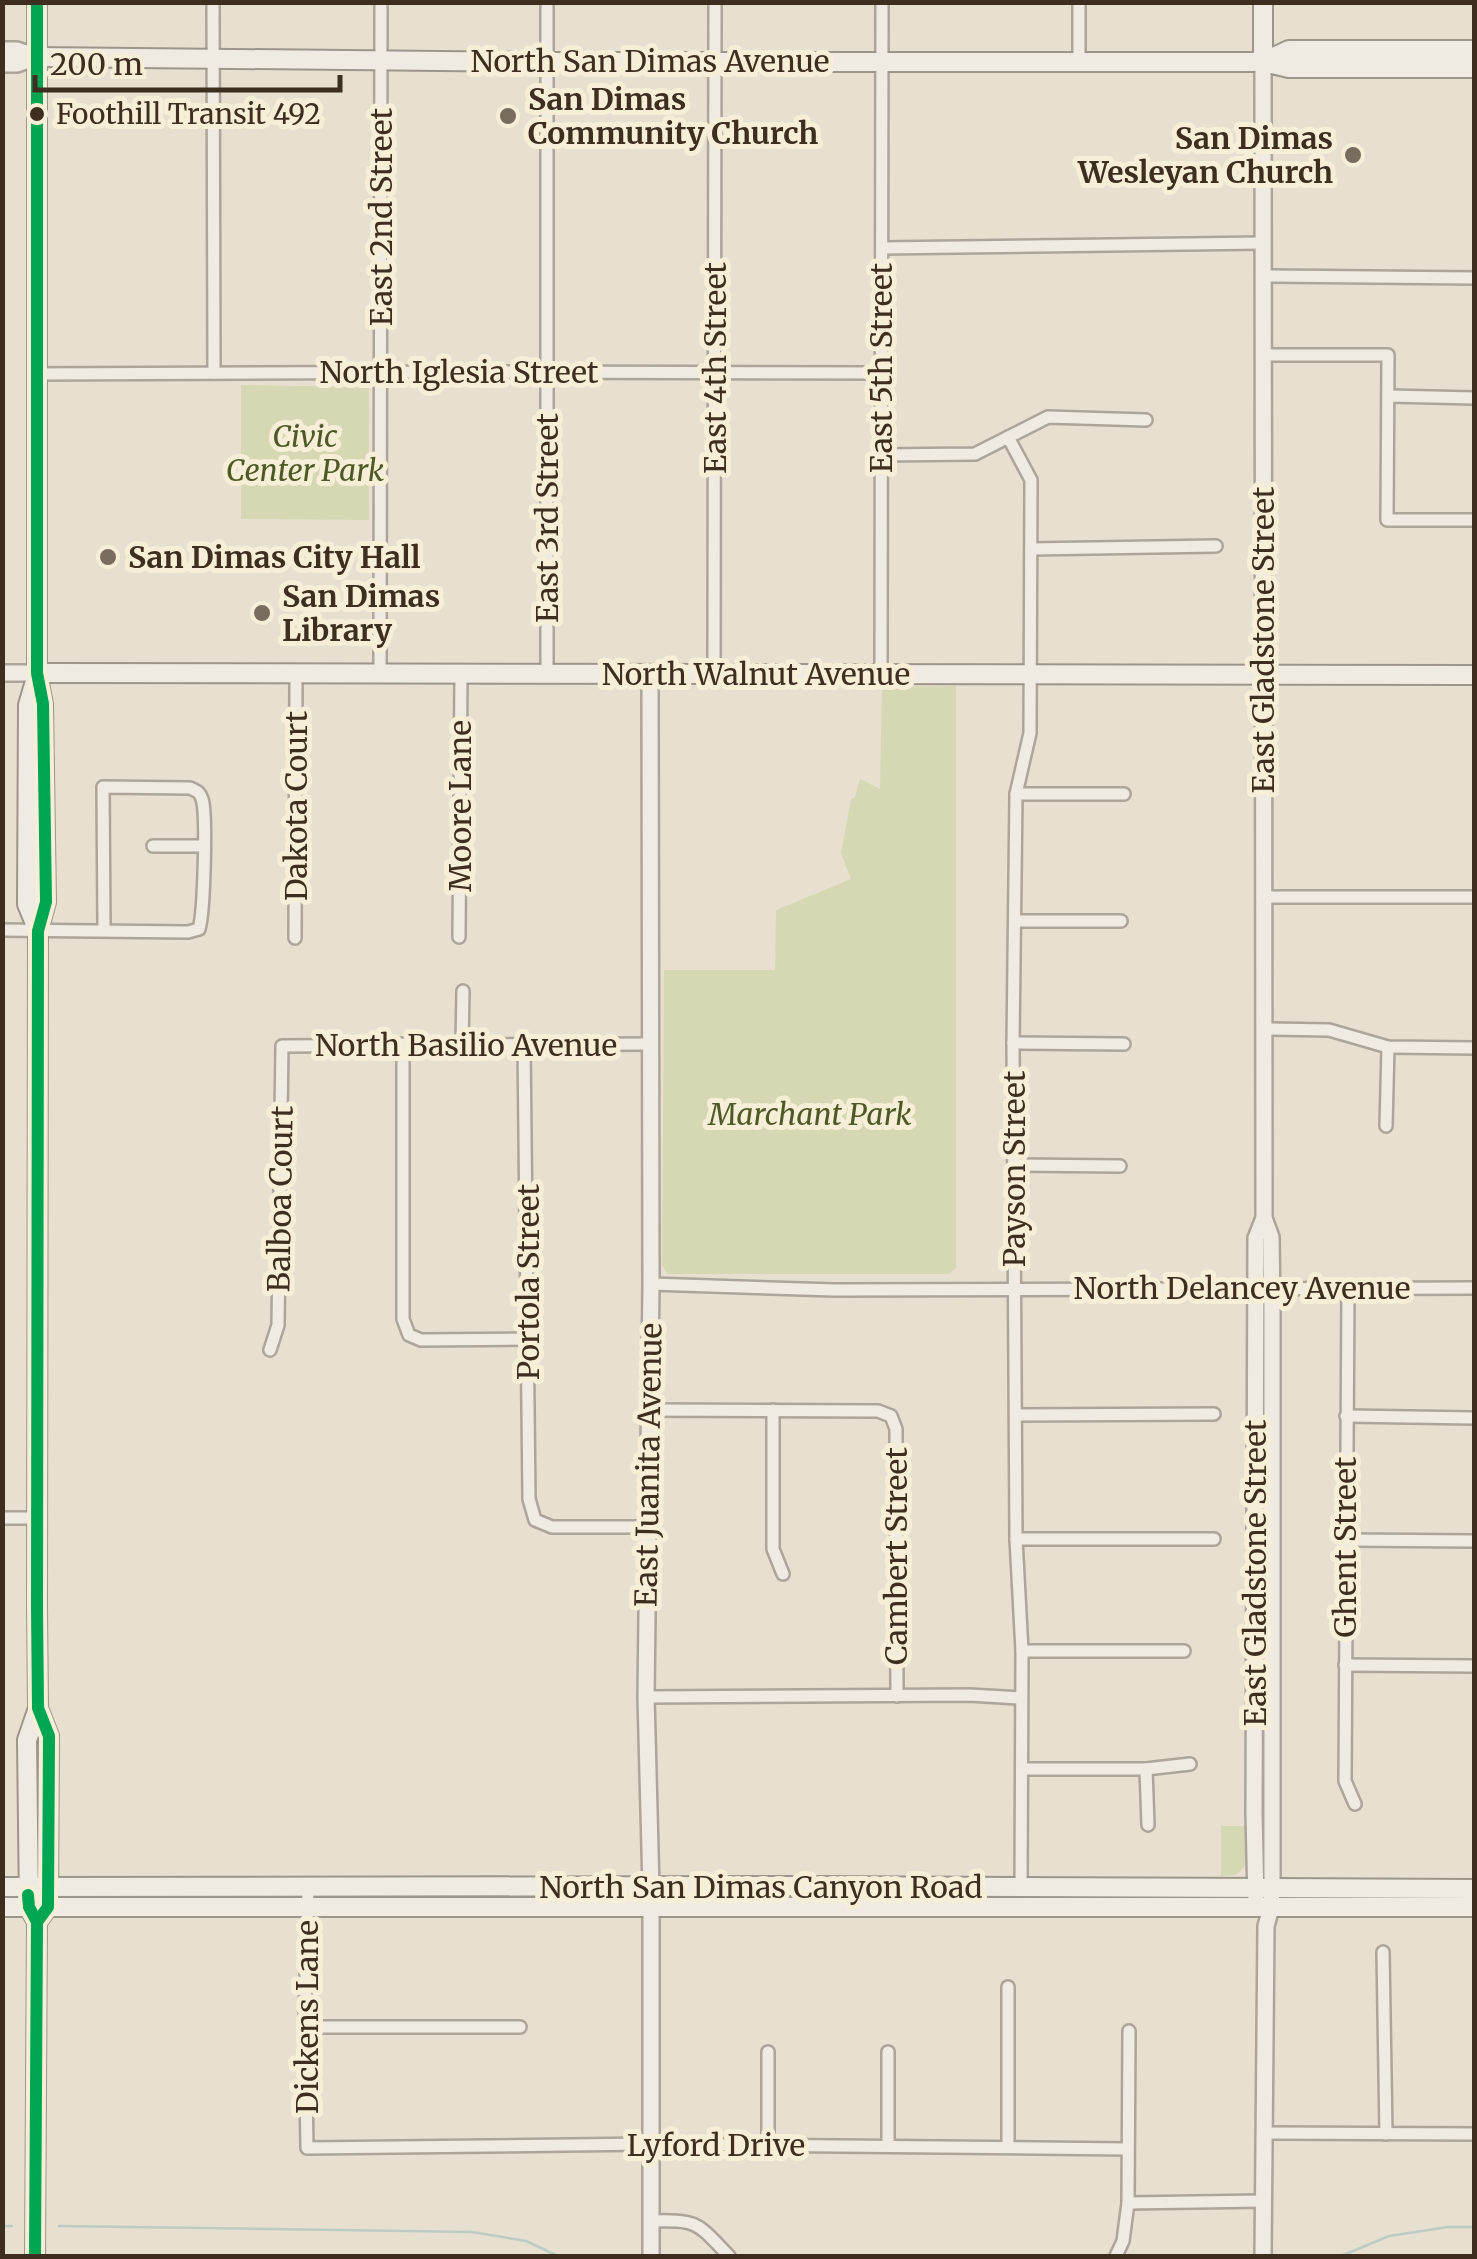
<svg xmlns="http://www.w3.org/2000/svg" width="1477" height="2259" viewBox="0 0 1477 2259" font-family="Merriweather,serif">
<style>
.green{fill:#d6d7b3}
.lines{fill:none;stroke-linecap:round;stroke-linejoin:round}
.stream{stroke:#bcccc2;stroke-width:2.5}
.minor-casing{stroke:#ada599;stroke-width:16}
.tertiary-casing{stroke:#ada599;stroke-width:20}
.secondary-casing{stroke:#9c958a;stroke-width:22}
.minor{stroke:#efebe3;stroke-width:11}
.tertiary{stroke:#efebe3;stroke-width:15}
.secondary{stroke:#efebe3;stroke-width:18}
.bus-1-casing{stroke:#f7eed8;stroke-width:20}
.bus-1{stroke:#00a651;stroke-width:12}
.bus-dot{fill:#3d2e20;stroke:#f7eed8;stroke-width:4}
.poi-dot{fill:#786c5e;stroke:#f7eed8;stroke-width:4}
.labels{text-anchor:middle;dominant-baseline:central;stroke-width:10;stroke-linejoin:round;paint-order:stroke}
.bus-label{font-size:28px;fill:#3d2e20;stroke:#f7eed8;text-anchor:start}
.street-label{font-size:30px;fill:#3d2e20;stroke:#f7eed8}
.poi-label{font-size:30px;font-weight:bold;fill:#3d2e20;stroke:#f7eed8;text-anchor:start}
.park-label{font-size:30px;font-style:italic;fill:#4d5a26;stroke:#f7eed8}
</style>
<rect width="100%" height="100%" fill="#e7e0d1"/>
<g class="green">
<polygon points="241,385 369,387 369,520 241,519"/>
<polygon points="956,686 956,1268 949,1274 668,1274 662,1265 664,970 775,970 776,910 851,879 841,853 851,799 855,797 860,779 880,789 882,687"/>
<polygon points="1221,1826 1245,1826 1245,1866 1236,1875 1221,1876"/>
</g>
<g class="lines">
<g class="stream">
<polyline points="2,2226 12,2226"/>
<polyline points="59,2226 472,2232 526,2241 558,2256"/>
<polyline points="1341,2256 1389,2236 1448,2227 1474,2227"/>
</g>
<defs>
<g id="minor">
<polyline points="213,2 214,373"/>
<polyline points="547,2 547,674"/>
<polyline points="1079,62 1079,2"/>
<polyline points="882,248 1263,243"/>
<polyline points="1263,276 1474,278"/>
<polyline points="1263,355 1388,355 1387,520 1474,520"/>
<polyline points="36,374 464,372 881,373"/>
<polyline points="1389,396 1474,398"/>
<polyline points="1008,437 1031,480 1030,733 1016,794 1013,1043 1016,1539 1022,1651 1021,1890"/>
<polyline points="881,455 975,454 1048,417 1146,420"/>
<polyline points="1031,549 1216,546"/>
<polyline points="380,674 381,2"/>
<polyline points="714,674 715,2"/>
<polyline points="881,674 882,2"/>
<polyline points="1016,794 1124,794"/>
<polyline points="153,846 203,846"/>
<polyline points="1262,897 1474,897"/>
<polyline points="1015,921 1121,921"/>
<path d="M2 930 188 932 199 929C204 913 207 813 202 799 199 791 198 792 190 788L103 787 104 930"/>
<polyline points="459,937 461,674"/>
<polyline points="295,938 296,674"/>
<polyline points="1263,1029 1329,1030 1388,1047 1474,1048"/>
<polyline points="1013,1043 1124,1044"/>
<polyline points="403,1044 403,1319 409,1335 421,1340 528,1339"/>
<polyline points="462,1044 463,991"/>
<polyline points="524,1044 529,1499 535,1520 552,1527 648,1527"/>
<polyline points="1386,1126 1388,1047"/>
<polyline points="1015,1165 1120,1166"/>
<polyline points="651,1284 834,1290 1474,1288"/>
<polyline points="1348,1288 1345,1781 1355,1804"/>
<polyline points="270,1350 278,1325 282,1046 651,1044"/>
<polyline points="649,1410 878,1411 891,1416 896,1429 897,1696"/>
<polyline points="773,1410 773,1549 783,1574"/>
<polyline points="1016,1415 1214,1414"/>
<polyline points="1346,1416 1474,1418"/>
<polyline points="2,1518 37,1518"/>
<polyline points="1016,1539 1214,1539"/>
<polyline points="1345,1540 1474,1541"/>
<polyline points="1022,1651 1184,1651"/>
<polyline points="1345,1665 1474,1666"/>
<polyline points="646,1697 969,1695 1020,1698"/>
<polyline points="1022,1769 1146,1769 1190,1764"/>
<polyline points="1146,1769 1148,1825"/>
<polyline points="308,1886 305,2027 307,2148 649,2144 1126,2149"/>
<polyline points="1383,1952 1386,2134"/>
<polyline points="1008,1987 1008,2146"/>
<polyline points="305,2027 520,2027"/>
<polyline points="768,2052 768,2146"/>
<polyline points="888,2052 888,2145"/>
<polyline points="1264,2133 1474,2134"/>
<polyline points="1128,2203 1263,2201"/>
<path d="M651 2221C699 2220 696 2222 729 2256"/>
<polyline points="1116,2256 1123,2241 1128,2203 1129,2031"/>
</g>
<g id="tertiary">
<polyline points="2,50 17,50 38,57"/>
<polyline points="1263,62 1264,1218 1271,1237 1272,1309 1272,1887 1271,1908 1266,1926 1263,2256"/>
<polyline points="2,64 17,64 38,57"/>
<polyline points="2,673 37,673"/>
<polyline points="650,674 651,1284 646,1697 651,1887 651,2256"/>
<polyline points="1256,1900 1254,1814 1256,1238 1264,1218"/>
</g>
<g id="secondary">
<polyline points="1263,2 1263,62"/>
<polyline points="38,57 547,62 1263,62 1289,68 1474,68"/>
<polyline points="1263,62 1289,50 1474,50"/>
<polyline points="37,673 1474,675"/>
<polyline points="36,678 28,705 27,904 38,931"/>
<polyline points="2,1887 812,1886 1474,1889"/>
<polyline points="2,1907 1474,1907"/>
<polyline points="37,1922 48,1907 49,1736 38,1708 37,1607 38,931 46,902 43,704 37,673 37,2"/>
<polyline points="35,2256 37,1922 29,1907 27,1740 38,1708"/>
</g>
</defs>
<use href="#minor" class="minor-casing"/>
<use href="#tertiary" class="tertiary-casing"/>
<use href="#secondary" class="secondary-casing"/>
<use href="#minor" class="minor"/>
<use href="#tertiary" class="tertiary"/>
<use href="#secondary" class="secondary"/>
<defs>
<g id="bus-1">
<polyline points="37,2 37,673 43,704 46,902 38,931 37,1607 38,1708 49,1736 48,1907 37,1922"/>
<polyline points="28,1895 29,1907 37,1922 35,2256"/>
</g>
</defs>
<use href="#bus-1" class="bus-1-casing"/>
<use href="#bus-1" class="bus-1"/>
</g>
<circle class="bus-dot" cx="37" cy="114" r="9"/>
<g class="poi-dot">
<circle cx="508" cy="116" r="10"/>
<circle cx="1353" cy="155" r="10"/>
<circle cx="108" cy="557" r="10"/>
<circle cx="262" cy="613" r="10"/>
</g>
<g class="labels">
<g class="bus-label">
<text x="56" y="114">Foothill Transit 492</text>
</g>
<g class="street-label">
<text x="650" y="61">North San Dimas Avenue</text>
<text transform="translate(381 217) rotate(-90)">East 2nd Street</text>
<text transform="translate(715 368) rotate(-90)">East 4th Street</text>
<text transform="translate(881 368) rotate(-90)">East 5th Street</text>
<text x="459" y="372">North Iglesia Street</text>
<text transform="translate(547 518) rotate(-90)">East 3rd Street</text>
<text transform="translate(1263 640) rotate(-90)">East Gladstone Street</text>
<text x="756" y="674">North Walnut Avenue</text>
<text transform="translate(296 806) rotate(-90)">Dakota Court</text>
<text transform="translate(460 806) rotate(-90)">Moore Lane</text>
<text x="466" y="1045">North Basilio Avenue</text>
<text transform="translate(1014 1169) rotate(-90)">Payson Street</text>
<text transform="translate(280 1199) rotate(-89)">Balboa Court</text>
<text transform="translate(528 1282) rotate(-90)">Portola Street</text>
<text x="1242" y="1288">North Delancey Avenue</text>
<text transform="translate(648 1465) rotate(-89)">East Juanita Avenue</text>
<text transform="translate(1345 1547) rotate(-90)">Ghent Street</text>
<text transform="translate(896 1556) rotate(-90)">Cambert Street</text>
<text transform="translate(1255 1573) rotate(-90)">East Gladstone Street</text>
<text x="761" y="1887">North San Dimas Canyon Road</text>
<text transform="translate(307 2017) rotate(-90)">Dickens Lane</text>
<text x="716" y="2145">Lyford Drive</text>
</g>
<g class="poi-label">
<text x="528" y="99">San Dimas<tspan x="528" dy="34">Community Church</tspan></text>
<text x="1333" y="138" text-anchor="end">San Dimas<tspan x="1333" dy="34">Wesleyan Church</tspan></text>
<text x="128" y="557">San Dimas City Hall</text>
<text x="282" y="596">San Dimas<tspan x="282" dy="34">Library</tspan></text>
</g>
<g class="park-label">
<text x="305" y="436">Civic<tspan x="305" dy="34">Center Park</tspan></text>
<text x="810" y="1114">Marchant Park</text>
</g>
</g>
<rect width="1477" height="2259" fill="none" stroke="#3d2e20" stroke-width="10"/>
<path d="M35 75v15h305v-15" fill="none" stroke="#3d2e20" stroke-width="5"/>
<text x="50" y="75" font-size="30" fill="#3d2e20" stroke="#f7eed8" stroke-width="8" paint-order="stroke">200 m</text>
</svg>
